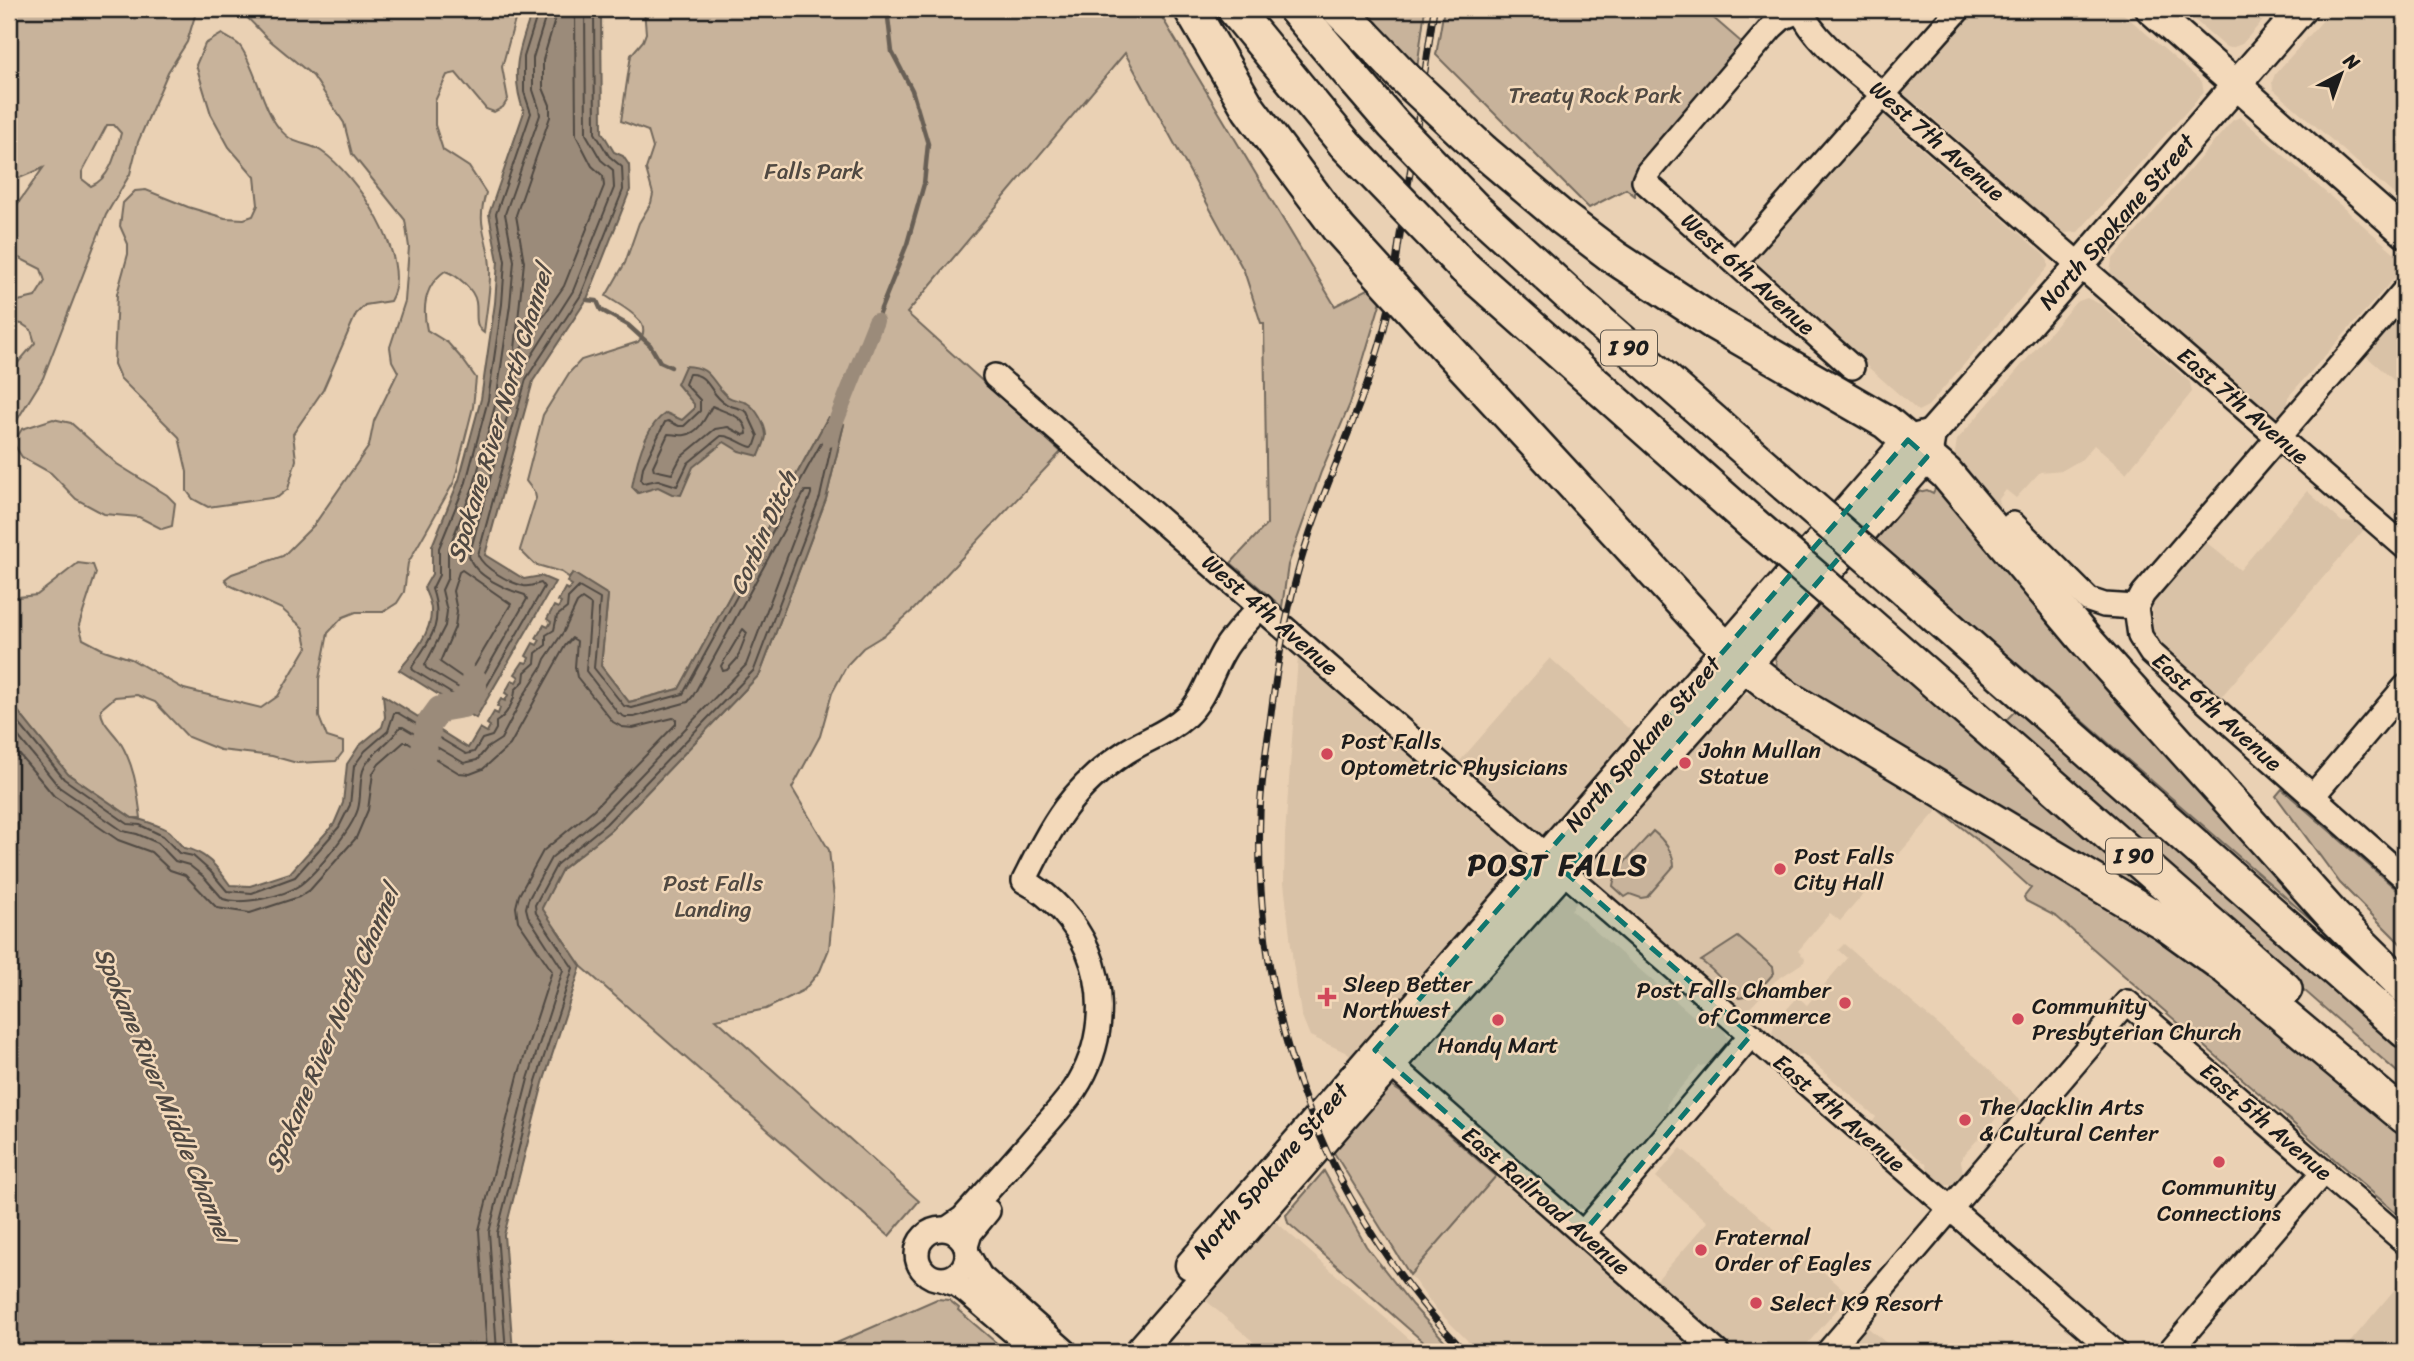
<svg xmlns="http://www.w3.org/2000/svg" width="2414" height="1361" viewBox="0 0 2414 1361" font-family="Sriracha,sans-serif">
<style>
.built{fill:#d9c2a7}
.green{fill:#c8b39b;stroke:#72685c;stroke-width:2;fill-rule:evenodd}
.water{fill:#9b8b7a;stroke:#685f54;stroke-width:2}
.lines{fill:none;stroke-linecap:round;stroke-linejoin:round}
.shore{stroke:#4f4842;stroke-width:2}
.stream{stroke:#685f54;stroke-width:4.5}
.canal{stroke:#9b8b7a;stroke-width:16}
.river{stroke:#9b8b7a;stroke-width:26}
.minor-casing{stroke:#1c1c1c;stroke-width:28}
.major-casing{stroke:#1c1c1c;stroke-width:33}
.highway-casing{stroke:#1c1c1c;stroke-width:38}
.minor{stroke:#f3d9ba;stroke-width:23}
.major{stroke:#f3d9ba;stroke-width:28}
.highway{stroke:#f3d9ba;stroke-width:33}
.rail-casing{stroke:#1c1c1c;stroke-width:7}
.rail{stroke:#f3d9ba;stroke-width:4.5;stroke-dasharray:13;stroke-linecap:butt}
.highway-bridge-casing{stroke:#1c1c1c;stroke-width:38;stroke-linecap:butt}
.highway-bridge{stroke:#f3d9ba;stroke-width:33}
.marked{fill:#0f766e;fill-opacity:0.2;stroke:#0f766e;stroke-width:5;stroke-dasharray:14 9;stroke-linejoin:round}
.poi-dot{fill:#d1495b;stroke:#f3d9ba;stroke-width:2.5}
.labels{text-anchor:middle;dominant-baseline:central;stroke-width:5;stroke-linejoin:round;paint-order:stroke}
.shield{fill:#f3d9ba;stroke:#5c554b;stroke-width:2}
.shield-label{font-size:21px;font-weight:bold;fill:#1c1c1c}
.park-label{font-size:23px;fill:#504942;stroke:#f3d9ba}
.street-label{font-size:23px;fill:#1c1c1c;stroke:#f3d9ba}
.poi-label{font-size:23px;fill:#1c1c1c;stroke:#f3d9ba;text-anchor:start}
.water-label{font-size:24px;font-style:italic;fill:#4f4842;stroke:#f3d9ba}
.district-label{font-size:30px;font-weight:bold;letter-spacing:2px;fill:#1c1c1c;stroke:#f3d9ba}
</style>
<rect width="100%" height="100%" fill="#ead1b4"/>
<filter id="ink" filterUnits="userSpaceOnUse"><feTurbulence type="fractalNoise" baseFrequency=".0143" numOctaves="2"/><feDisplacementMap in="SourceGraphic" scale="14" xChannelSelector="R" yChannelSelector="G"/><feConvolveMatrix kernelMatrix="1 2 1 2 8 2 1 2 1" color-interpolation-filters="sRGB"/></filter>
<g filter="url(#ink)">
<g class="built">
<polygon points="1975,9 2118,9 2202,82 2204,92 2078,232 2063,233 1917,104 1910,103 1899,94"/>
<polygon points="2182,9 2273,9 2242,44 2231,48 2226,47"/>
<polygon points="2333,9 2405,9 2405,204 2273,89 2272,82 2275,74"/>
<polygon points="1885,109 1895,118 1899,129 2043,254 2048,261 2048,267 1928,406 1918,411 1761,273 1756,260 1762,249"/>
<polygon points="2240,117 2397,255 2401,265 2398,274 2288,397 2288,409 2279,416 2270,415 2110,273 2112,260 2233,120"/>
<polygon points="2087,298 2100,304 2190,382 2192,392 2126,473 2094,445 2082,459 2063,470 2040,472 2016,498 2006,490 1999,499 2001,517 1954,459 1957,440 2076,302"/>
<polygon points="2405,312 2405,390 2366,356"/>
<polygon points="2307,491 2342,522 2363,521 2368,525 2221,697 2165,648 2154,633 2152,608 2157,597 2201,538 2240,570"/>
<polygon points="1298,657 1521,851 1525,862 1356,1060 1345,1052 1310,1036 1301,1014 1293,963 1284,883 1285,835"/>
<polygon points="1550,658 1638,737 1548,836 1538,832 1460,761"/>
<polygon points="1754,693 1771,698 1943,804 1840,921 1830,913 1798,951 1805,958 1804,962 1775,981 1750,1008 1743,1008 1734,1005 1596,883 1587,866 1588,860 1738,695"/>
<polygon points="1562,894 1579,900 1571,910 1707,1028 1715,1020 1723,1027 1729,1041 1727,1048 1714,1064 1699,1066 1670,1100 1667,1104 1668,1117 1589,1208 1579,1209 1570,1205 1418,1073 1414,1065 1419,1054"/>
<polygon points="1844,944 1979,1060 2021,1101 2020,1107 2015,1110 2000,1114 1962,1157 1961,1161 1964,1177 1960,1183 1954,1186 1939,1184 1931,1178 1926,1164 1905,1147 1893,1143 1871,1124 1876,1117 1803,1054 1794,1056 1790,1053 1772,1033 1775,1022 1798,997 1807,1005 1847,958 1838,950"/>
<polygon points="1681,1148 1850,1295 1800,1352 1738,1352 1656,1281 1708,1222 1656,1177"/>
<polygon points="1496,1176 1699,1352 1479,1352 1434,1307 1410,1275"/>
<polygon points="1267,1214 1424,1352 1265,1352 1203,1298"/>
<polygon points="2405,1277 2405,1352 2342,1352"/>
<polygon points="1866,1326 1897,1352 1844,1352"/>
</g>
<g class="green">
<path d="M9 9H197L187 42 168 72 138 142 130 174 106 215 43 378 9 433V373L35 343 31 330 22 324 9 322V298L14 302 35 297 45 281 41 269 9 253V216L43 168 17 179 9 186ZM107 125H114L121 133C116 152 111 178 91 186L82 179V172Z"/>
<path d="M239 9H518L502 67 508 99 503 107 494 112 486 109 456 73 447 75 435 101V125L443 150 469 167 486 193C475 227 489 237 490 268 491 289 486 312 484 333 473 325 478 314 476 302 474 289 457 275 445 271 425 285 422 307 427 330L448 343 463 360 476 378 473 407 454 482 408 563 404 592 397 603 383 612H356L343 617 328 633 319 679V717L327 737 343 742V752L336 761 297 763 272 756 220 750 188 737 155 702 137 695 115 697 101 709C100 722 113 731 120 742 135 767 137 789 141 818H132L68 774 9 700V598L37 595 78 563 93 565 96 573 79 625 83 639 104 650 131 659 184 689 261 708 278 696 307 647 303 628 282 609 229 585 225 579 232 574 283 556 314 525 369 446 374 421 398 372 392 361 390 347 405 301 409 247 405 220 352 154 344 123 313 76 267 38Z"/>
<path d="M644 9H1157L1335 306 1376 285 1383 294 1350 404 1321 472 1288 565 1282 607 1231 563 1267 524 1264 323H1261L1244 271 1125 53 907 313 1061 452 914 609 886 634 863 648 847 665 832 693 820 736 792 788 829 850 834 897 829 949 820 971 804 990 766 1009 716 1019 919 1201 889 1236 581 966 541 908 562 869 611 830 760 674 826 499 844 424 828 417 679 689 629 702 601 666 608 595 572 573 570 578 561 572 534 564 520 550 536 498 535 493 526 481 543 415 569 373 581 360 638 342C657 322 620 306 606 296L625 263 639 223 651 203 653 194 646 169 653 148 648 131 621 121 631 55 643 41 646 33Z"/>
<polygon points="1352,9 1425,9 1416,76"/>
<polygon points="1444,9 1703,9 1747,47 1635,185 1635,196 1626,189 1589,208 1436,55"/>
<path d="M222 34C227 38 236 41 240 46 255 66 263 109 279 128 294 147 306 141 321 151 355 173 415 260 390 301L365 305 356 314 323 390 293 434 296 460 288 489 278 497 208 507 193 499 187 491V472L179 437 120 378 114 364 117 294 128 254V244L120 226 123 203 135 191 146 190 188 207 225 218 244 219 253 216 258 205 255 177 229 147 211 114 196 65 205 44Z"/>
<polygon points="53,419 71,423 117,464 167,495 175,503 172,526 162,529 139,517 104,514 76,499 51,473 22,457 13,443 22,429"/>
<polygon points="1936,487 1944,492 2353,956 1874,539 1919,492 1927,490 1933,493"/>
<polygon points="1819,603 2229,959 1850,727 1778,672 1775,658 1779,650"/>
<polygon points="2016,710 2405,1043 2405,1079 2164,867 2004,722"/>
<polygon points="2282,789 2405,897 2405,948 2340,883 2276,796"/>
<polygon points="1943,804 2178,942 2405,1132 2405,1221 2057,917 2026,901 2024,897 2031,888 1980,842 1938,809"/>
<path d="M1653 831C1663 839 1674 853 1674 866L1647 897 1641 898 1630 894 1625 897 1613 886C1614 869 1642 844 1653 831Z"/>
<path d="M1738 937 1773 967 1774 973C1763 985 1756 996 1739 998 1726 986 1716 971 1701 961Z"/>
<polygon points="1384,1087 1393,1087 1402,1093 1496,1176 1410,1275 1328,1143"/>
<polygon points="1324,1171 1366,1246 1412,1305 1455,1352 1435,1352 1288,1223 1286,1215"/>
<polygon points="937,1299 949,1300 959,1308 958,1310 1007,1352 816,1352"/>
</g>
<g class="water">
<path d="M533 9H601L602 132 614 152 623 156 629 165 630 190 587 299 533 381 485 555 524 579 541 576 555 582 476 718 399 670C413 654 432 633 431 610 431 603 427 595 424 588L432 574V546L459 480 481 399 495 303 498 261 489 214 524 112C509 73 520 46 533 9Z"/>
<path d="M685 366C713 367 709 380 727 396 732 400 740 400 747 403 756 408 765 424 766 435 766 441 761 450 759 456L739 451 724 442 693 467 681 495 672 494 658 487 638 493 632 487C636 464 645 426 666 413L682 420 694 409V404L677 384Z"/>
<path d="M828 417 844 424 826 499 760 674 611 830 562 869 542 908 581 966 543 1083 504 1235 513 1352H9V700L68 774 132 818C138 818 163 827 169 831 174 835 178 843 184 848 205 851 218 868 230 885L250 886 290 873 334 824 343 803 347 764 359 746 382 727 385 717 383 695 468 748 480 728 487 732 490 726 487 724 494 712 498 714 500 708 497 706 501 699 505 701 508 695 505 693 512 680 516 682 519 677 515 674 523 662 527 663 529 658 526 656 533 643 537 645 540 640 536 638 544 625 548 627 551 622 547 619 554 606 558 608 561 603 558 601 565 588 569 590 572 585 567 582 573 573 608 595 601 666 629 702 679 689Z"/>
</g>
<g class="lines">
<g class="shore">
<path d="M539 9 524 57V92L531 113 496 214 505 261 502 304 488 400 466 482 439 548V575L432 589C444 624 431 638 412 667L413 670 472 706 476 705 544 587 541 583C536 584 530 587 524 586 510 583 483 568 478 555L526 379 581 295 623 190 622 167 609 156 595 133 594 9"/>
<path d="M548 9 533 58V90L539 108 540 115 505 214 514 261 510 305 496 402 474 485 448 550V577L442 590 447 611 445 626 425 665 426 668 469 694 473 693 527 599 525 595C507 590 474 576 469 556L518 377 573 291 614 188 613 170 601 160 586 134 585 9"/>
<polyline points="558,9 543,60 543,88 550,105 550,117 516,215 524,262 515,349 518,353 564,286 604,186 603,176 592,166 576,135 575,9"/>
<path d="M689 374C709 373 710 395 725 403 731 408 740 407 747 412L758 436 755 445 752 447C742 445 732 435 721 436L688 463 677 486 658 480 643 483 641 480 643 467 665 422 668 421 679 426H684L700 411V400L685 384Z"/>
<path d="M712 406C726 413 746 415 747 434L743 435 728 427 715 429 681 457 672 474 654 470 653 466 668 434C673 434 679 436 685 435 699 433 706 417 712 406Z"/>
<polygon points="462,570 511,604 466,680 440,662 455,627 457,611 453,591 459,572"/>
<polygon points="743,629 747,633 737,659 727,670 723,671 721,666"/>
<path d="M9 711 64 779 128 824 140 825 163 836 179 853 193 856 210 871 227 891 252 893 295 877 339 827 350 805 354 766 365 751 388 731 394 713H398L466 754 474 752 482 739 492 736 496 729V722C506 716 515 701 515 690L524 681 525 672 535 663 536 653 546 645V635L554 630 557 616 567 608 568 598 579 587 600 599 594 668 624 706 632 708 683 694 829 429H835L820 497 754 670 606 824 557 864 535 905 536 913 573 968 536 1081 497 1233 506 1352"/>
<path d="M9 725 59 787 123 831 137 834 158 843 175 861 189 865 204 877 223 899C242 905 283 897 300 885 317 872 352 829 358 809 362 795 358 778 365 766 374 750 391 743 400 727H403L464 763 477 760 487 748 501 739 524 695 542 667 545 659 564 631 577 603 582 599 591 605 586 671 618 713 625 717H634L688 702 693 696 805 491H811V494L746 665 600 818 551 858 528 900 526 908 528 916 563 970 528 1079 489 1232 497 1352"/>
<polyline points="9,742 54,796 118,840 151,852 170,870 185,875 217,908 250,913 299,897 310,890 356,838 368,810 373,773 379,764 404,742 408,742 459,773 470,774 483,769 510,745 565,646 572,638 577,641 575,667 577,677 613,722 622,727 633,728 673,718 676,719 676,724 593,810 543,851 519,895 516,907 518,921 552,971 518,1076 479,1230 487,1352"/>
</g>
<g class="stream">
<polyline points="587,300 597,301 601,310 628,325 650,345 660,362 671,367"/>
<polyline points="876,321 907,244 924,184 928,144 912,90 892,52 887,9"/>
</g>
<polyline class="canal" points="829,439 876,321"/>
<polyline class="river" points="422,758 429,724 440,709 463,705 474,687 474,680"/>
<defs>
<g id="minor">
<path d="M1800 9C1816 44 1855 70 1883 95L2405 547"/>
<polyline points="1801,10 1782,18 1772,27 1648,172 1644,181 1852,367"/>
<polyline points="1735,262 1959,9"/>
<polyline points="995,376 2115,1352"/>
<polyline points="2013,524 2089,600 2104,605 2136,607"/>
<polyline points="2136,607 2143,594 2405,290"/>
<polyline points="2136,607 2140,636 2151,653 2405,878"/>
<polyline points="2312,797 2405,687"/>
<polyline points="1378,1053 1717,1352"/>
<circle cx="942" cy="1254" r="25"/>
<path d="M947 1229 963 1218C987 1191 1011 1165 1034 1138 1048 1122 1063 1106 1075 1089 1102 1048 1107 996 1088 951 1075 922 1053 896 1024 881 1053 823 1070 789 1126 752 1146 739 1168 733 1186 716 1206 697 1211 670 1226 647 1236 632 1249 619 1261 606"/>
<polyline points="1583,1233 1751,1035"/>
<polyline points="966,1246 970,1233 988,1211"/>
<polyline points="967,1253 980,1276 1066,1352"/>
<polyline points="944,1280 956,1284 967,1292 1037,1352"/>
<polyline points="1828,1352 2127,1002 2405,1242"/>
<polyline points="2169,1352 2324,1171"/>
</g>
<g id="major">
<polyline points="2150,9 2405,233"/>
<polyline points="1190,1265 1908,440 1928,435"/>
<polyline points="1139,1352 1374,1083 1726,689 1927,457 1931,434 2080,265 2302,9"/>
</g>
<g id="highway">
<polyline points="1191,9 1249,109 1338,228"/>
<polyline points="1234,9 1345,144"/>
<polyline points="1295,9 1356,81"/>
<polyline points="1338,9 1363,34"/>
<polyline points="1483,151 1560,216 1614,257 1713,322 1886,422 1946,473 2083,637 2334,917 2405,987"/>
<polyline points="1474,208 1578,303 1786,485"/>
<polyline points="1465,268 1753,524"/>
<polyline points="1438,338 1713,636 1746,666 1786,697 2166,924 2224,966 2405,1117"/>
<polyline points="1896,581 2405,1031"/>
<polyline points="1863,619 2285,989"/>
</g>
</defs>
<use href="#minor" class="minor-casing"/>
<use href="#major" class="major-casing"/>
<use href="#highway" class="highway-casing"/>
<use href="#minor" class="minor"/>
<use href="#major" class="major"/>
<use href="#highway" class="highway"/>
<defs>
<path id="rail" d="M1434 9C1423 84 1413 159 1400 235 1396 260 1394 287 1388 312 1368 403 1321 485 1297 575 1284 623 1276 672 1270 722 1266 752 1261 783 1260 814 1253 1018 1324 1205 1465 1352"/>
</defs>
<use href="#rail" class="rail-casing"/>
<use href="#rail" class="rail"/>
<defs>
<g id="highway-bridge">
<polyline points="1363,34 1405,78 1483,151"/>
<polyline points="1356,81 1393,124 1474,208"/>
<polyline points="1345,144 1465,268"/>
<polyline points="1338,228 1438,338"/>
<polyline points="1786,485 1896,581"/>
<polyline points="1753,524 1863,619"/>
</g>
</defs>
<use href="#highway-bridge" class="highway-bridge-casing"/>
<use href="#highway-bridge" class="highway-bridge"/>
</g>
</g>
<path class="marked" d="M1908 440 1927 457 1565 872 1751 1035 1583 1233 1375 1050Z"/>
<g class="poi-dot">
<circle cx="1327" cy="754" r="7"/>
<circle cx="1685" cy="763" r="7"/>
<circle cx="1780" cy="869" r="7"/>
<path d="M1323.5 986.5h7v7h7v7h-7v7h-7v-7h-7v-7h7z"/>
<circle cx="1845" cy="1003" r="7"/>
<circle cx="2018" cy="1019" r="7"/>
<circle cx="1498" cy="1020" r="7"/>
<circle cx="1965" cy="1120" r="7"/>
<circle cx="2219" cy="1162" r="7"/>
<circle cx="1701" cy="1250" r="7"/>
<circle cx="1756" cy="1303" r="7"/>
</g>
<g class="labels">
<g class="shield">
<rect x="1601" y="330.5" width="56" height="35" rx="5"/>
<rect x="2106" y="838.5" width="56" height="35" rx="5"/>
</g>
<g class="shield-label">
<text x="1629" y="348">I 90</text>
<text x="2134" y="856">I 90</text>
</g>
<g class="park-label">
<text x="1595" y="95">Treaty Rock Park</text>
<text x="814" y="171">Falls Park</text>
<text x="713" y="883">Post Falls<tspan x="713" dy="26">Landing</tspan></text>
</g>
<g class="street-label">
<text transform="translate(1937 141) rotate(41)">West 7th Avenue</text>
<text transform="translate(2117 222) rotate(-49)">North Spokane Street</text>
<text transform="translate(1748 274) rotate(42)">West 6th Avenue</text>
<text transform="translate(2243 406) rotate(41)">East 7th Avenue</text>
<text transform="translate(1270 615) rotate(41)">West 4th Avenue</text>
<text transform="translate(2217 712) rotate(42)">East 6th Avenue</text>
<text transform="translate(1643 744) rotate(-49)">North Spokane Street</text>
<text transform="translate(1839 1113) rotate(41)">East 4th Avenue</text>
<text transform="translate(2266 1122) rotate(41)">East 5th Avenue</text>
<text transform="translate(1271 1171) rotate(-49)">North Spokane Street</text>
<text transform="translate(1546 1201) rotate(41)">East Railroad Avenue</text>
</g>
<g class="poi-label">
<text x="1341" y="741">Post Falls<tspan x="1341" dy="26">Optometric Physicians</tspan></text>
<text x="1699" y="750">John Mullan<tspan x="1699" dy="26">Statue</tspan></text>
<text x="1794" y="856">Post Falls<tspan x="1794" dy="26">City Hall</tspan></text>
<text x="1343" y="984">Sleep Better<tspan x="1343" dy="26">Northwest</tspan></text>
<text x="1831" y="990" text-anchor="end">Post Falls Chamber<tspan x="1831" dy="26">of Commerce</tspan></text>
<text x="2032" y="1006">Community<tspan x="2032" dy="26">Presbyterian Church</tspan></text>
<text x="1498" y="1045" text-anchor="middle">Handy Mart</text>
<text x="1979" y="1107">The Jacklin Arts<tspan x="1979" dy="26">&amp; Cultural Center</tspan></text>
<text x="2219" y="1187" text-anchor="middle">Community<tspan x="2219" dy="26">Connections</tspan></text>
<text x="1715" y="1237">Fraternal<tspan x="1715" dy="26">Order of Eagles</tspan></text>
<text x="1770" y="1303">Select K9 Resort</text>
</g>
<g class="water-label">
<text transform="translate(500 414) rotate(-73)">Spokane River North Channel</text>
<text transform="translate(763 533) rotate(-66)">Corbin Ditch</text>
<text transform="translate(332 1029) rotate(-67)">Spokane River North Channel</text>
<text transform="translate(164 1095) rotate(67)">Spokane River Middle Channel</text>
</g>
<g class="district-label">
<text x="1558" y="865">POST FALLS</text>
</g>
</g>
<rect width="2414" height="1361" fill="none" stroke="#f3d9ba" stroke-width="35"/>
<rect x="18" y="18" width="2379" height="1326" fill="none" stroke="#1c1c1c" stroke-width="2.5" filter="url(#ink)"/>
<g transform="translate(2341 74) rotate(41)" stroke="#f3d9ba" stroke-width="5" paint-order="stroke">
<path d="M0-5L12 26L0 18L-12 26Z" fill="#1c1c1c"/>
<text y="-10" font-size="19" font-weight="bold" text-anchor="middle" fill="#1c1c1c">N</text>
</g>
</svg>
